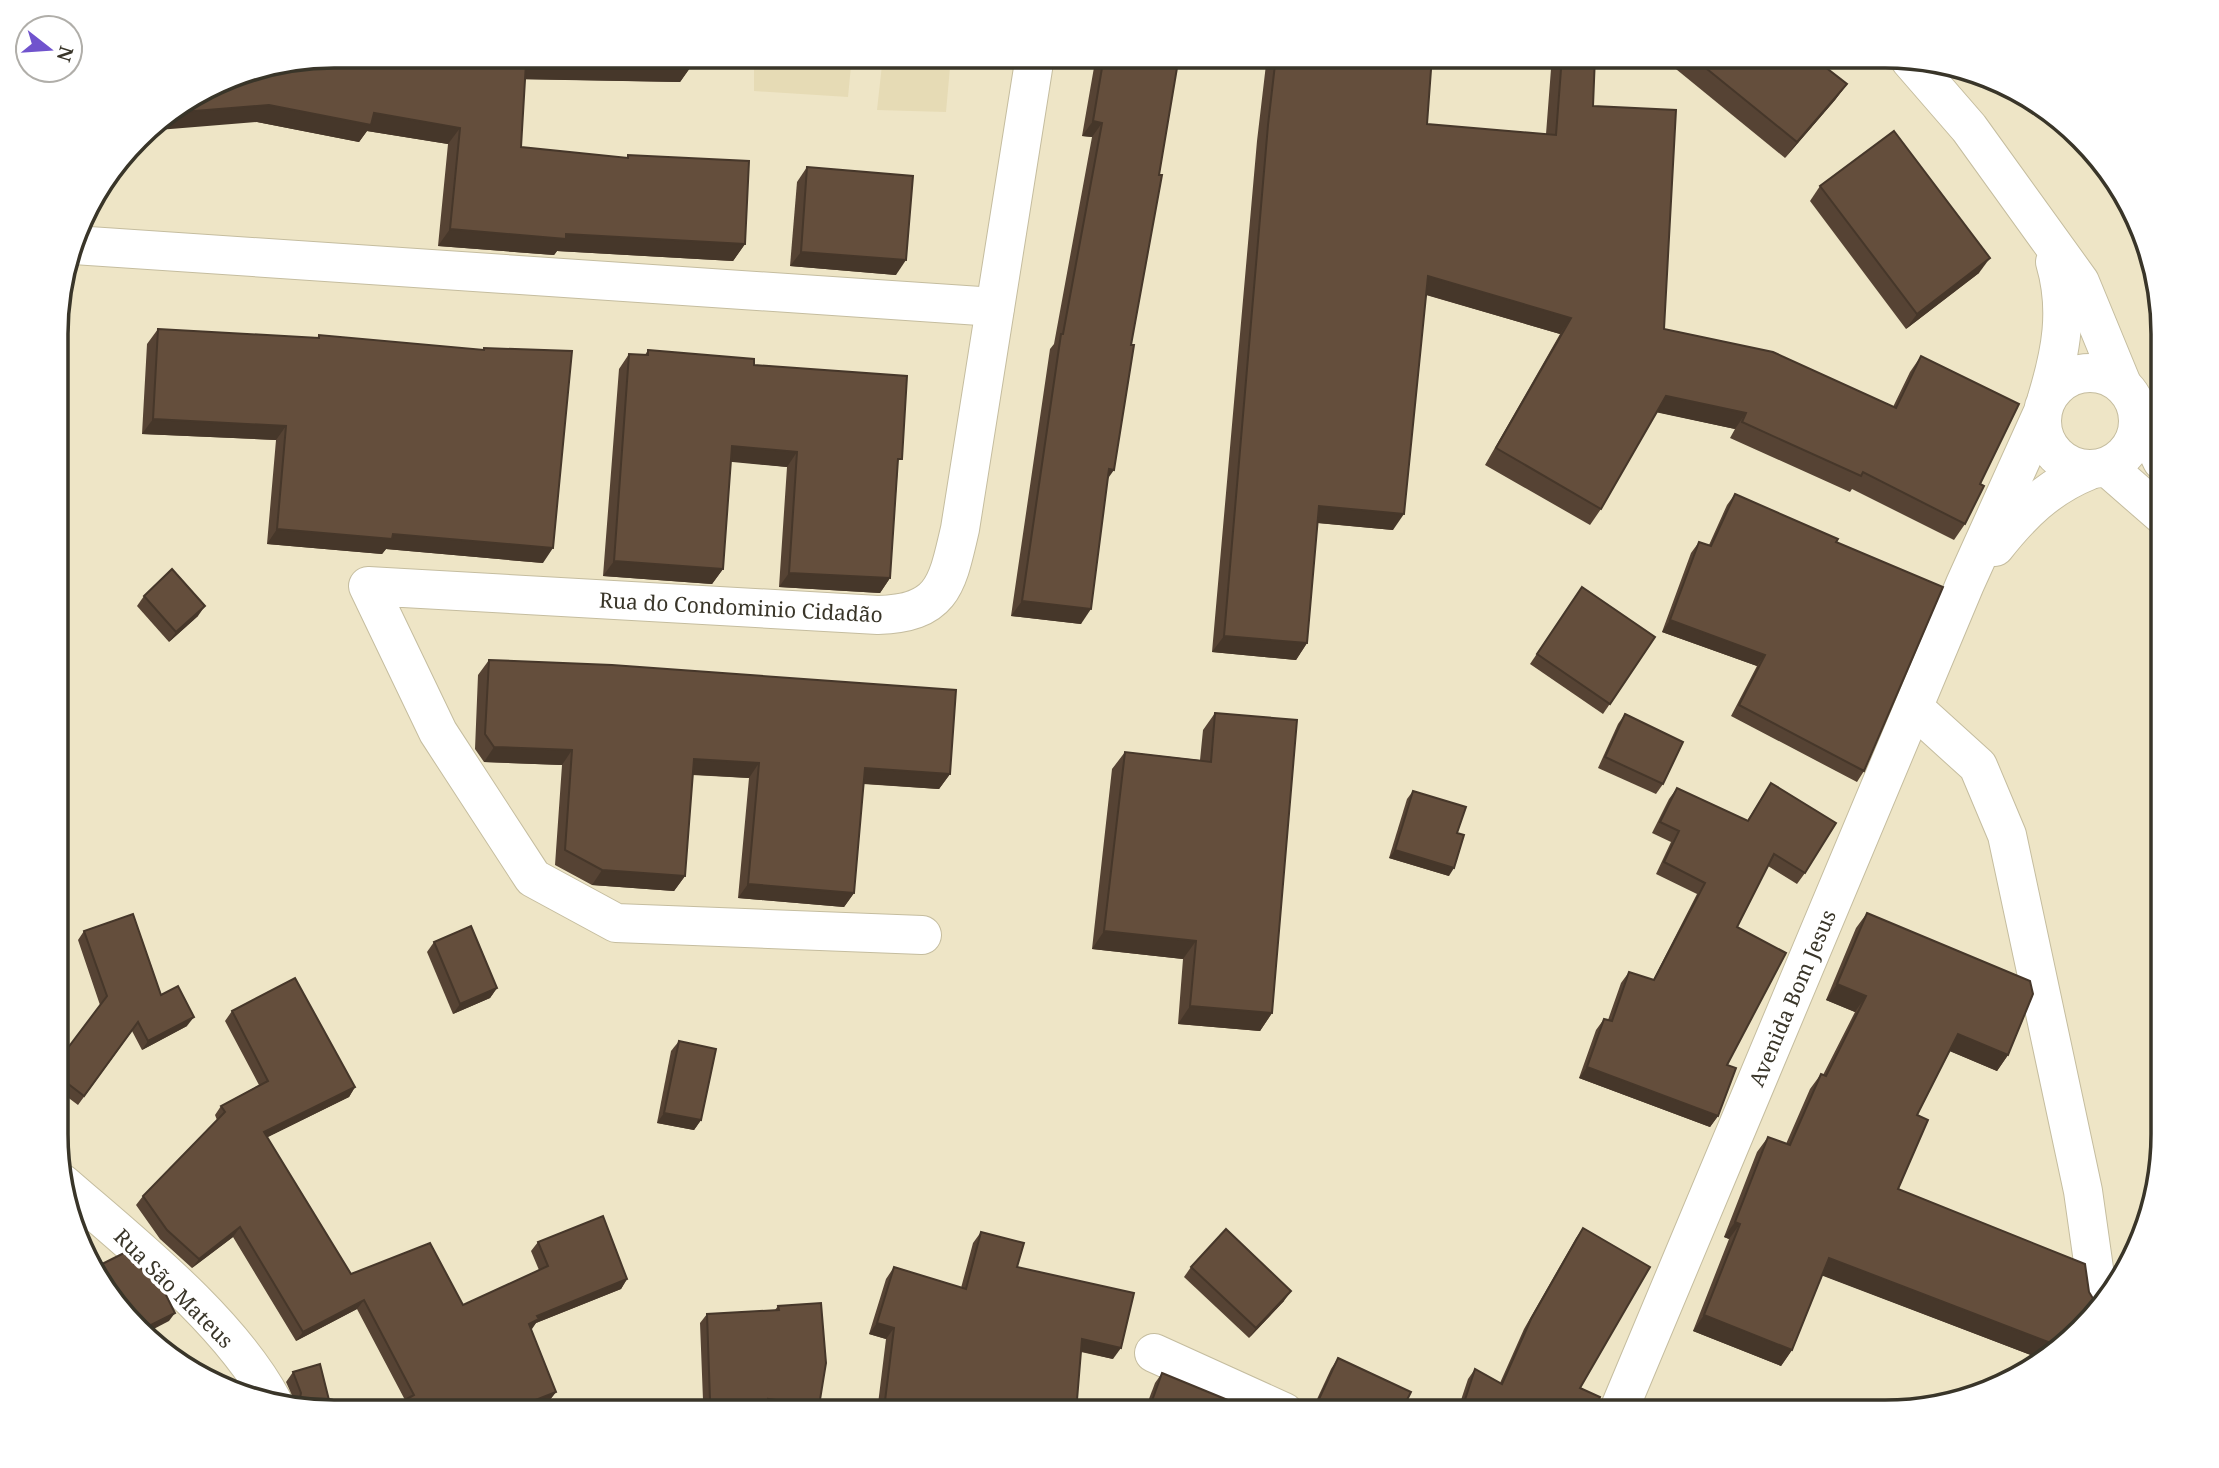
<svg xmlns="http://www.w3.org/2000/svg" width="2219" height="1468" viewBox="0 0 2219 1468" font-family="'Noto Serif',serif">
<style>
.built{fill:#e6dbb5}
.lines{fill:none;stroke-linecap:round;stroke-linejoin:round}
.minor-casing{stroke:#c5bd9f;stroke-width:40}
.major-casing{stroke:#c5bd9f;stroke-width:40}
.minor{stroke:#fff;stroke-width:38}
.major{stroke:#fff;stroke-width:38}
.wall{fill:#564334}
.shaded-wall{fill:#46372a}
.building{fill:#644e3c;stroke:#46372a;stroke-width:2}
.labels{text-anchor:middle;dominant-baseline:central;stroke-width:7;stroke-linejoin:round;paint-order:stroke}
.street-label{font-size:21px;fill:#393529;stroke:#fff}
.rim{fill:none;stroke:#393529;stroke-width:3.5}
</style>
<rect width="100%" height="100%" fill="#eee5c6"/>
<g class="built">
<polygon points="721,56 852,56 848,97 754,91 754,65 721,62"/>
<polygon points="883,56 951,56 946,112 877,110"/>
</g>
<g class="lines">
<defs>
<g id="minor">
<polyline points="74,245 995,307"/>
<path d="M1995 547C2021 514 2048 487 2088 471"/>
<polyline points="1914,708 1978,766 2007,835 2083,1191 2099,1304"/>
<path d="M922 935 616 923 533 878 438 732 368 586 878 615C943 613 947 585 960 529L1035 56"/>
<path d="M63 1184C132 1244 230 1321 273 1402"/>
<polyline points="1154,1353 1284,1412"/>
<polyline points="1618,1412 1965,584 2041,416"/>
</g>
<g id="major">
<polyline points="1910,60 1969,128 2080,282 2122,384"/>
<circle cx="2090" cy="421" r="48"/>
<path d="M2047 398C2061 352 2069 310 2055 262"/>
<polyline points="2138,410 2162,461"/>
<polyline points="2107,467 2162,515"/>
</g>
</defs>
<use href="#minor" class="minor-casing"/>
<use href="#major" class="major-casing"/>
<use href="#minor" class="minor"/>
<use href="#major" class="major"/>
</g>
<g class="wall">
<polygon points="490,56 692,56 692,65 680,82 525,79 521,147 627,158 628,155 745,244 733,261 557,251 554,255 438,246 448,144 367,131 359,142 257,122 490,57"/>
<polygon points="1096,56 1179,56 1131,345 1081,624 1011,616 1050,349 1054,344 1092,137 1082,136"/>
<polygon points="1267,56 1432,56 1427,124 1546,134 1552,56 1595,56 1593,106 1664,329 1893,407 1910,372 1921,356 1980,484 1965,524 1954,540 1852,489 1850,492 1730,438 1735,429 1657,412 1601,509 1590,525 1485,465 1560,334 1426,295 1393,530 1317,523 1307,643 1296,660 1212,652 1257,141"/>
<polygon points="1660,56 1811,56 1847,84 1835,100 1785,158"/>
<polygon points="807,167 896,275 790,266 797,182"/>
<polygon points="1820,186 1979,273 1906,329 1810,201"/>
<polygon points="158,329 317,338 319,335 482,350 484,348 543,563 386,549 382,554 267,544 276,440 142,434 147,344"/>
<polygon points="648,350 754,365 898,465 890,578 880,593 779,587 787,467 731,461 723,569 712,584 603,576 619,369 629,354 645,355"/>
<polygon points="1735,494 1836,542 1864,771 1857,782 1731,716 1757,666 1662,632 1691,553 1699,542 1709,545 1727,505"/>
<polygon points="1582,587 1655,637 1603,714 1530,664"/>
<polygon points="144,596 198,616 169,642 137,606"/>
<polygon points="489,660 950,774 939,789 863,784 854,893 844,907 738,898 749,778 692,775 685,876 674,891 592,885 555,865 562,765 484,762 475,749 478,675"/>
<polygon points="1215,713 1272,1013 1260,1031 1178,1024 1183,959 1092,949 1112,769 1125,752 1200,760 1203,730"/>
<polygon points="1625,714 1663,784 1656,794 1598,768 1618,724"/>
<polygon points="1771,783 1805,873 1797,884 1768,866 1737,927 1727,1065 1718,1116 1710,1127 1579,1078 1596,1030 1604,1019 1608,1020 1621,983 1629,972 1653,980 1697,894 1656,874 1671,842 1652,833 1669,799 1677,788 1747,821"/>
<polygon points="1413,791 1449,876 1389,858 1407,799"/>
<polygon points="1867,913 2008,1055 1997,1071 1950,1051 1917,1115 1898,1189 2089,1292 2097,1307 2041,1359 1822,1275 1792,1350 1781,1366 1693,1331 1729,1239 1724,1237 1757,1152 1768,1137 1786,1144 1810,1089 1821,1074 1823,1075 1855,1012 1826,1000 1856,928"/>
<polygon points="84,931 161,995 187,1026 142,1050 132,1031 78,1105 58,1090 58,1061 100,1005 78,940"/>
<polygon points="434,942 497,988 490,998 453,1014 427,952"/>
<polygon points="232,1011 355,1087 349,1097 267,1137 351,1274 463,1305 539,1270 531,1251 538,1242 627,1279 621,1289 536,1323 531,1329 556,1392 549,1401 405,1400 357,1309 296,1341 233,1237 192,1268 160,1239 136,1205 143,1196 217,1120 215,1115 221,1106 259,1085 225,1021"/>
<polygon points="679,1041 701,1120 694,1130 657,1123 671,1051"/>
<polygon points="1583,1228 1580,1388 1594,1412 1457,1412 1468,1379 1475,1369 1500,1383 1524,1329 1576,1238"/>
<polygon points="981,1232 1113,1359 1081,1352 1076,1412 877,1412 886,1339 869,1334 886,1279 894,1267 961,1288 973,1243"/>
<polygon points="1191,1267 1284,1301 1249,1338 1184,1277"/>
<polygon points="821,1303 761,1412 689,1412 696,1401 703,1400 700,1323 707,1314 775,1310 778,1306"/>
<polygon points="1338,1358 1401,1412 1311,1412 1331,1369"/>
<polygon points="293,1372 332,1412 294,1405 295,1402 286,1382"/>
<polygon points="1162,1373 1257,1412 1144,1412 1155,1383"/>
</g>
<g class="shaded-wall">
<polygon points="518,62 692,65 680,82 506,79"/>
<polygon points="1847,84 1835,100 1785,158 1797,142"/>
<polygon points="269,105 374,113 460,128 448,144 367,131 359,142 257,122 146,131 151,125 170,113"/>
<polygon points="1093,121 1102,123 1092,137 1082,136"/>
<polygon points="450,229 566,234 745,244 733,261 557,251 554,255 438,246"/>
<polygon points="801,252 906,260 896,275 790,266"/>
<polygon points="1990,258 1979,273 1906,329 1917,314"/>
<polygon points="1428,276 1571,318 1560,334 1417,292"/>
<polygon points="1666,396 1746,413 1735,429 1655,412"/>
<polygon points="153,419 286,426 276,440 142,434"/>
<polygon points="732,446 797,452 787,467 722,461"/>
<polygon points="1109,469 1114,470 1104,484"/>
<polygon points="1319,506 1404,514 1393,530 1308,522"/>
<polygon points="277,529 393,534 553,548 543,563 386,549 382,554 267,544"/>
<polygon points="614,561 723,569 712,584 603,576"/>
<polygon points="789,573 890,578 880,593 779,587"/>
<polygon points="1022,601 1091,609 1081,624 1011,616"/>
<polygon points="205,606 198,616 169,642 176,632"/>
<polygon points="1670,620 1765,655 1757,666 1662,632"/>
<polygon points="1224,636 1307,643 1296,660 1212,652"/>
<polygon points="494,747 572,750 562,765 484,762"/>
<polygon points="694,759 759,763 749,778 683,774"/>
<polygon points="865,768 950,774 939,789 854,783"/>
<polygon points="1395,850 1454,868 1449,876 1389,858"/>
<polygon points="602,870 685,876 674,891 592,885"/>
<polygon points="748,884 854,893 844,907 738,898"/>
<polygon points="1104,931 1196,941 1183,959 1092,949"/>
<polygon points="1837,984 1866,996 1855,1012 1826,1000"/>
<polygon points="497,988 490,998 453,1014 460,1004"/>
<polygon points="1190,1006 1272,1013 1260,1031 1178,1024"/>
<polygon points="194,1017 187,1026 142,1050 148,1041"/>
<polygon points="1958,1034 2008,1055 1997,1071 1947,1050"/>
<polygon points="1587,1067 1718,1116 1710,1127 1579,1078"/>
<polygon points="355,1087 349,1097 258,1142 264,1132"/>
<polygon points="664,1113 701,1120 694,1130 657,1123"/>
<polygon points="1735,1222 1740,1224 1729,1239 1724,1237"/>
<polygon points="240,1227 233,1237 192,1268 199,1259"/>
<polygon points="1829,1258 2056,1345 2041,1359 1818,1274"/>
<polygon points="627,1279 621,1289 536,1323 532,1329 522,1333 529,1324 537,1316"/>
<polygon points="1291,1291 1284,1301 1249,1338 1256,1328"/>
<polygon points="364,1300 357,1309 296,1341 303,1332"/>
<polygon points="175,1313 169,1321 148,1332 145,1328"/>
<polygon points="1704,1315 1792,1350 1781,1366 1693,1331"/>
<polygon points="877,1323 894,1328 886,1339 869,1334"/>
<polygon points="1082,1339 1121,1348 1113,1359 1075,1350"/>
<polygon points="556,1392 549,1401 522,1412 505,1412"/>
<polygon points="768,1399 819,1406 815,1412 782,1412 763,1409 761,1412 748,1411 755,1401"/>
</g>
<g class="building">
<polygon points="335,56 482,56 500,59 500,56 692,56 692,65 518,62 526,63 521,147 628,158 628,155 749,161 745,244 566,234 566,239 450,229 460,128 374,113 371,125 269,105 170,113 228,77"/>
<polygon points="1104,56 1179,56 1159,175 1162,175 1131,345 1134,345 1114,470 1109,469 1091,609 1022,601 1061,334 1063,334 1102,123 1093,121"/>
<polygon points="1276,56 1432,56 1427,124 1556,135 1562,56 1595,56 1593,106 1676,110 1664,329 1773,352 1896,408 1921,356 2019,404 1980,484 1984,486 1965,524 1863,472 1861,476 1742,422 1746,413 1666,396 1601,509 1496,448 1571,318 1428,276 1404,514 1319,506 1307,643 1224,636 1268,125"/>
<polygon points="1691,56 1811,56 1847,84 1797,142"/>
<polygon points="1894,131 1990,258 1917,314 1820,186"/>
<polygon points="807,167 913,176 906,260 801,252"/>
<polygon points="158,329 319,338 319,335 484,350 484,348 572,351 553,548 393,534 392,539 277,529 286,426 153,419"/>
<polygon points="648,350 754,359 754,365 907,376 902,459 898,459 890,578 789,573 797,452 732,446 723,569 614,561 629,354 648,355"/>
<polygon points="1735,494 1838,539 1836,542 1943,587 1864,771 1739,705 1765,655 1670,620 1699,542 1711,546"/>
<polygon points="172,569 205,606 176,632 144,596"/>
<polygon points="1582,587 1655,637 1610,704 1537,654"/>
<polygon points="489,660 612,665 956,690 950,774 865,768 854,893 748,884 759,763 694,759 685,876 602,870 565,850 572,750 494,747 485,734"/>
<polygon points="1215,713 1297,720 1272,1013 1190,1006 1196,941 1104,931 1125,752 1211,762"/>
<polygon points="1625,714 1683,742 1663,784 1605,757"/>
<polygon points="1771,783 1836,823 1805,873 1774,854 1737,927 1786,953 1727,1065 1736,1068 1718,1116 1587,1067 1604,1019 1612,1021 1629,972 1654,980 1705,883 1664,862 1679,831 1660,822 1677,788 1748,821"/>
<polygon points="1413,791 1466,807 1457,833 1464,835 1454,868 1395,850"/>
<polygon points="1867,913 2030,981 2033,994 2008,1055 1958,1034 1917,1115 1928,1120 1898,1189 2085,1264 2089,1292 2097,1305 2097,1307 2056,1345 1829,1258 1792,1350 1704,1315 1740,1224 1735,1222 1768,1137 1790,1145 1821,1074 1826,1076 1866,996 1837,984"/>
<polygon points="133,914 161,995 178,986 194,1017 148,1041 138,1022 84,1096 58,1076 58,1061 107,996 84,931"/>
<polygon points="471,926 497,988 460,1004 434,942"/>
<polygon points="295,978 355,1087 264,1132 351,1274 430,1243 463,1305 548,1266 538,1242 603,1216 627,1279 537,1316 539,1319 529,1324 556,1392 505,1412 383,1412 414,1395 364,1300 303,1332 240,1227 199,1259 167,1230 143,1196 225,1112 221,1106 268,1081 232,1011"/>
<polygon points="679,1041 716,1049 701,1120 664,1113"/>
<polygon points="1583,1228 1650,1267 1580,1388 1600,1397 1594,1412 1461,1412 1475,1369 1502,1384 1531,1319"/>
<polygon points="1226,1229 1291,1291 1256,1328 1191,1267"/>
<polygon points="981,1232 1024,1243 1017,1267 1134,1293 1121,1348 1082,1339 1076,1412 885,1412 885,1401 894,1328 877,1323 894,1267 966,1289"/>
<polygon points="124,1253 162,1287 175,1313 145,1328 94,1273 92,1269"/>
<polygon points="821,1303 826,1363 819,1406 768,1399 768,1402 755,1401 755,1412 697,1412 696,1401 710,1400 707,1314 779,1310 778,1306"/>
<polygon points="1338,1358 1411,1392 1401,1412 1313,1412"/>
<polygon points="320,1364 332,1412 296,1406 299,1403 301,1393 293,1372"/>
<polygon points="1162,1373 1257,1412 1148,1412"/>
<polygon points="254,1393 260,1400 249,1398 248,1396"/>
</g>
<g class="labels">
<g class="street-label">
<text transform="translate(741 607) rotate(3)">Rua do Condominio Cidadão</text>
<text transform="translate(1792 998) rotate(-67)">Avenida Bom Jesus</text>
<text transform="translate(174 1288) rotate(45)">Rua São Mateus</text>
</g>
</g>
<path d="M0 0H2219V1468H0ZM334 68H1885A266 266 0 0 1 2151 334V1134A266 266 0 0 1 1885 1400H334A266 266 0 0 1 68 1134V334A266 266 0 0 1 334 68Z" fill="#fff" fill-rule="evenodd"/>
<path class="rim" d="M334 68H1885A266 266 0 0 1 2151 334V1134A266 266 0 0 1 1885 1400H334A266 266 0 0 1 68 1134V334A266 266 0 0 1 334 68Z"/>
<g transform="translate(49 49) rotate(107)"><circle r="33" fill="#ffffff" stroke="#b0aea9" stroke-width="2"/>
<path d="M0-5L12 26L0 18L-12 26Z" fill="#7053cd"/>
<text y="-10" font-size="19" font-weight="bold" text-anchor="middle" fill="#393529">N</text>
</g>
</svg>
